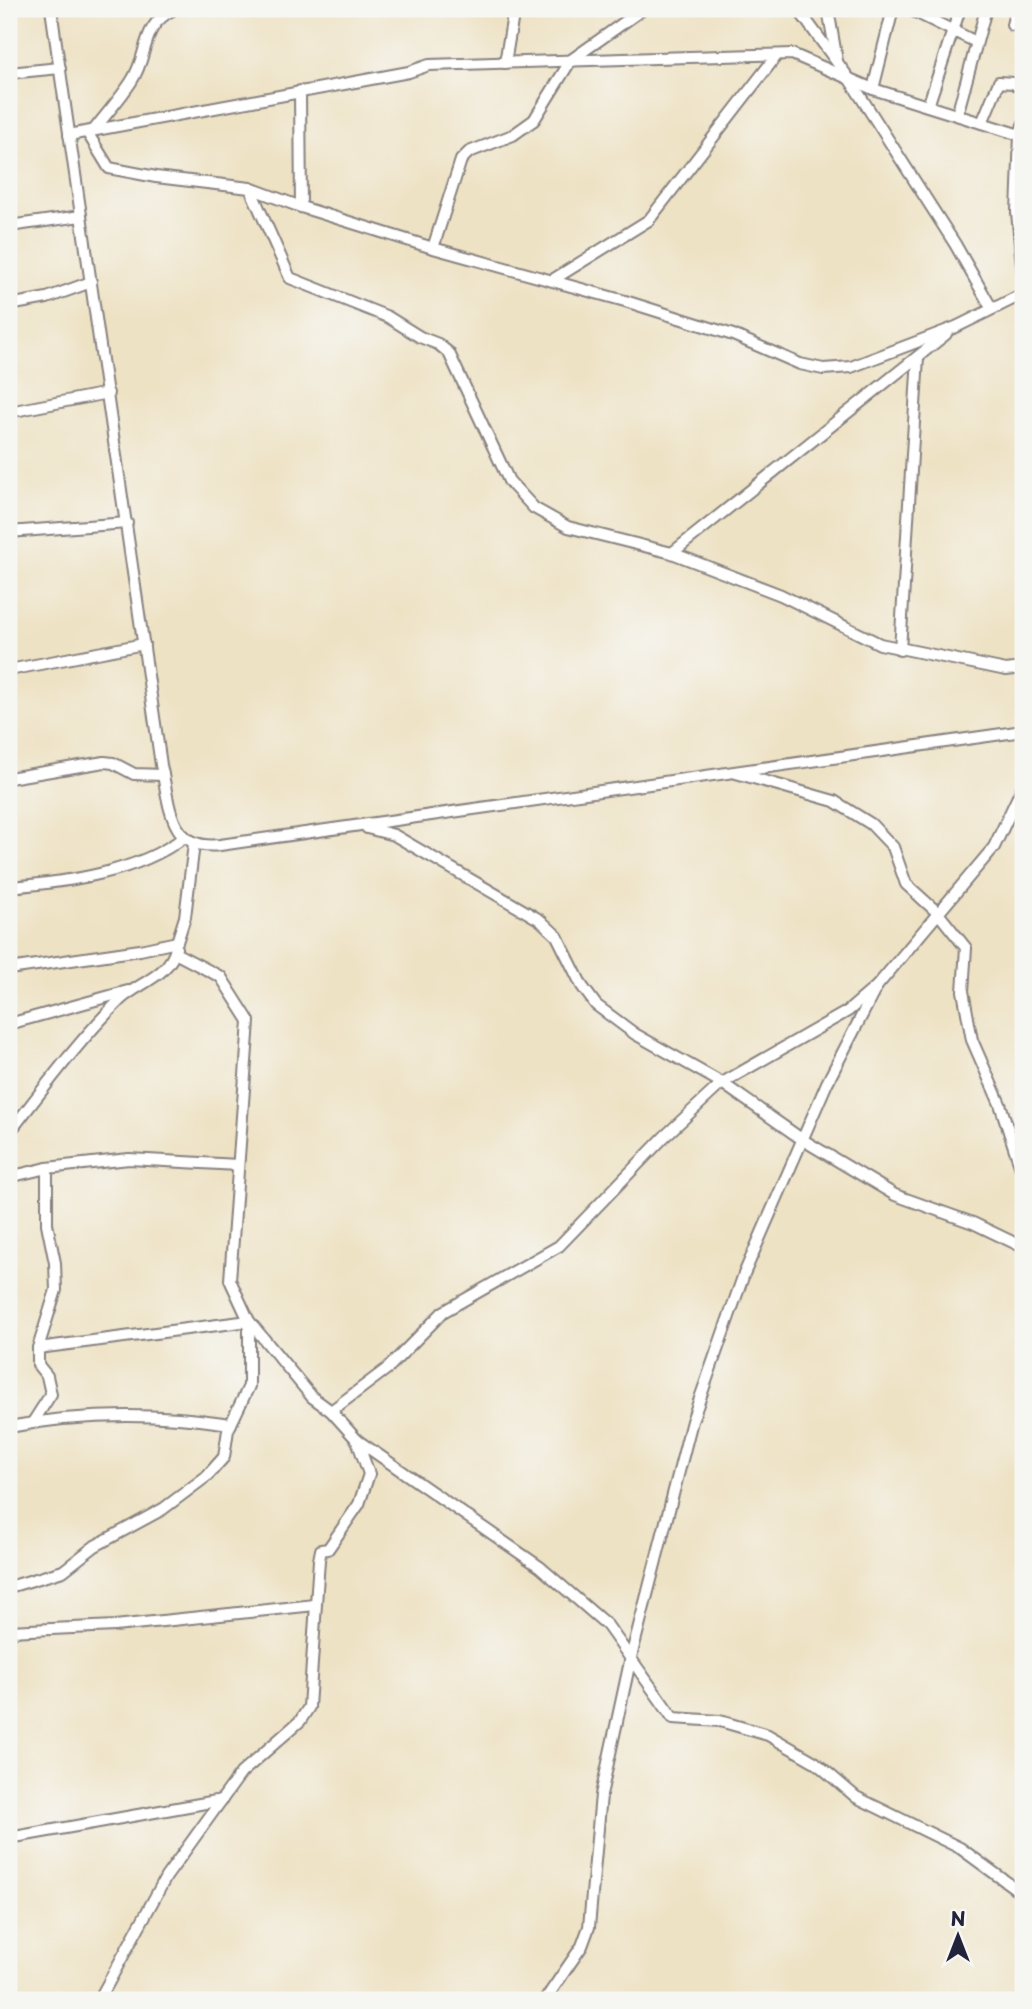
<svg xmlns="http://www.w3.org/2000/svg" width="1032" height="2009" viewBox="0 0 1032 2009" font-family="'Playpen Sans',sans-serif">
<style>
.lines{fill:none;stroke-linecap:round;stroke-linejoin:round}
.minor-casing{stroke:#888280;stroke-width:14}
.minor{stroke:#fff;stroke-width:10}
</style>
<rect width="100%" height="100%" fill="#f6f6f2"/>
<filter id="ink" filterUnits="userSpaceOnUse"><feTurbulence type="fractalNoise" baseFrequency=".0143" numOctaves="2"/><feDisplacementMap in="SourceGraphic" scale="14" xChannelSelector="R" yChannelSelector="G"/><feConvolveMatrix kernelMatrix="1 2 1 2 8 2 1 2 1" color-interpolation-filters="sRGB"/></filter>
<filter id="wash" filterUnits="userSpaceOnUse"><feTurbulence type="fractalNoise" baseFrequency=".00686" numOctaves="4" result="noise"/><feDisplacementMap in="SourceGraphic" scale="28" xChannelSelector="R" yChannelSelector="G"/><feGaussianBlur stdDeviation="1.57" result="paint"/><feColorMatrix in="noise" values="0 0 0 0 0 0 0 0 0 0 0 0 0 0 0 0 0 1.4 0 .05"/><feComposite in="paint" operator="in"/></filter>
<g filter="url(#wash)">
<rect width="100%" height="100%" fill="#eee2c4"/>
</g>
<g filter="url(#ink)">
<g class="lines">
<defs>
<g id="minor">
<path d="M51 9 161 765C170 804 168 851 220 845L1023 731"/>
<polyline points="798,9 850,80 955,244 992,309"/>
<polyline points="828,9 837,61"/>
<polyline points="909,9 976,42"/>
<polyline points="1016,9 1012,25 1023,28"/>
<polyline points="505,63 514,9"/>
<polyline points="9,73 60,68"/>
<polyline points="873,89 893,9"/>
<polyline points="300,91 301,207"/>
<polyline points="928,106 960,9"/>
<polyline points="957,115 986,9"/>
<polyline points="982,123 999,82 1013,83 1023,90"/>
<polyline points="1023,125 1020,135 1017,212 1023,277"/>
<path d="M94 130C106 114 120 99 131 82 150 54 139 27 174 9"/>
<polyline points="87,132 109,168 156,177 250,188 301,207 433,248 625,301 733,335 800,364 823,369 851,367 956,327 1023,294"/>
<polyline points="69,135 409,72 429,65 792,54 873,89 1023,136"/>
<polyline points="250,188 290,278 388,317 420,337 438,344 449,353 509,481 534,508 568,527 672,553 781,595 880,644 1006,670 1023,668"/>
<polyline points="9,226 81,216"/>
<polyline points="433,248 461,160 469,152 513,135 534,120 571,60 643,9"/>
<polyline points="554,279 649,220 777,55"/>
<polyline points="9,305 47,298 91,282"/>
<polyline points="9,412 108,393"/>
<polyline points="9,532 127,523"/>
<polyline points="672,553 946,334"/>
<polyline points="900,650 918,357"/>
<polyline points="9,670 144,644"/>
<polyline points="736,773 834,801 871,824 893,847 906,884 938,913 966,948 963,991 972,1040 1000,1104 1023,1175"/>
<polyline points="9,778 104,762 113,763 134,774 163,775"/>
<polyline points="367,828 394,835 540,920 557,936 582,986 596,1005 635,1034 722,1083 803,1140 895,1195 973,1223 1023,1247"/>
<path d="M9 887C67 882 136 873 183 838"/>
<polyline points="9,969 140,950 177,942 185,917 194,844"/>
<polyline points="9,1024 128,991"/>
<path d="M9 1133C44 1088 80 1039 121 999 139 983 170 975 176 948"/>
<polyline points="9,1177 47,1168 129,1159 238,1165"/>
<polyline points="38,1348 249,1321 312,1397 331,1411 357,1440 369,1474 359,1504 328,1549 321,1550 319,1560 309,1707 300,1721 241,1773 166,1877 99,2000"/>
<polyline points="331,1411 388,1368 443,1312 559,1246 664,1137 722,1083 848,1011 877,986 994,847 1023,786"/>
<polyline points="33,1422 51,1394 47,1376 38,1365 38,1348 56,1290 55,1263 47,1224 47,1168"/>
<path d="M9 1427C83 1413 157 1413 231 1424"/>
<polyline points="357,1440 540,1567 607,1625 673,1718 720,1721 768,1735 815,1762 856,1797 960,1848 1023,1894"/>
<polyline points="9,1587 63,1571 95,1546 163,1509 207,1476 224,1457 228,1430 249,1386 249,1321 230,1280 249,1021 221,977 175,953"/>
<polyline points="9,1631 115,1626 315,1605"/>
<polyline points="9,1838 222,1800"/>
<polyline points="545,2000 582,1946 589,1927 601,1795 631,1657 692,1421 744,1274 827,1083 877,986"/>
</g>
</defs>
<use href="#minor" class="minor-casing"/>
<use href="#minor" class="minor"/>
</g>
</g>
<rect width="1032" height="2009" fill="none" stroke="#f6f6f2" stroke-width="35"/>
<g transform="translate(958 1936)" stroke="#f6f6f2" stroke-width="5" paint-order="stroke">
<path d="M0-5L12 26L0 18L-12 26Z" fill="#22223b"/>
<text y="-10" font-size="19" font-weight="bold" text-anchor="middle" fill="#22223b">N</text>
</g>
</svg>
